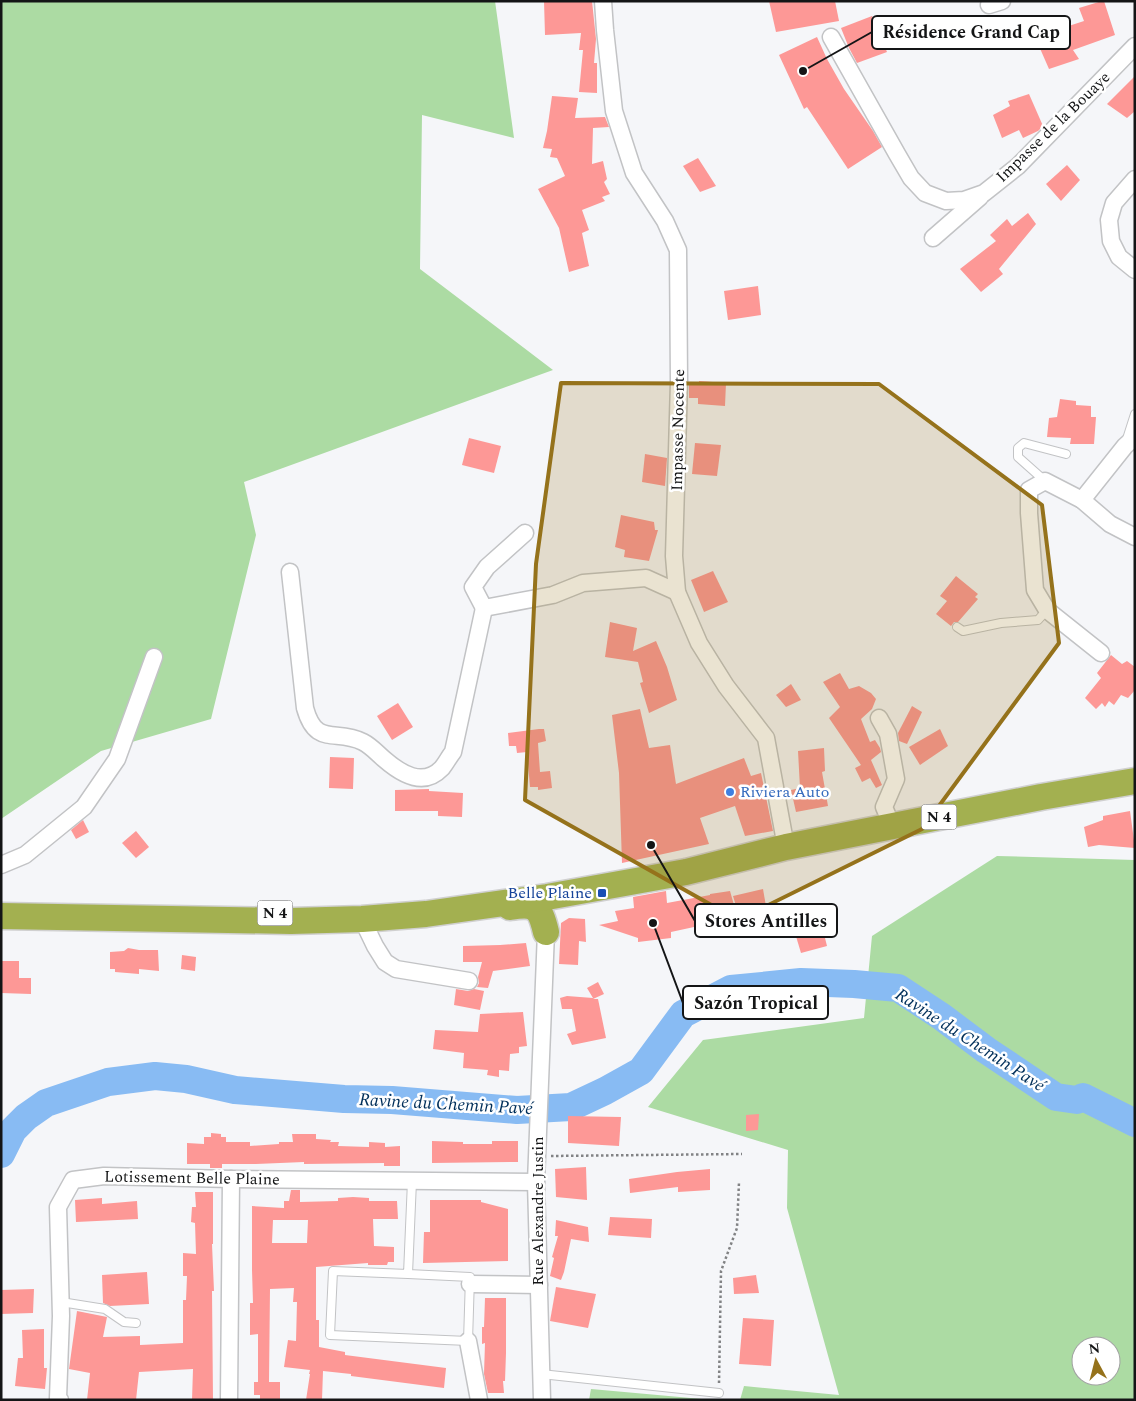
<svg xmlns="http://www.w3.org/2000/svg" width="1136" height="1401" viewBox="0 0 1136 1401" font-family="Spectral,serif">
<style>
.green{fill:#acdba3;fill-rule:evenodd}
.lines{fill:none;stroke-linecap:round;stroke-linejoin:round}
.river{stroke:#88bbf3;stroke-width:28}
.building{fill:#fd9896;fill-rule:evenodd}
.service-casing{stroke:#c2c3c5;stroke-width:10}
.minor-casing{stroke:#c2c3c5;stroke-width:19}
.trunk-casing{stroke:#d0d0d0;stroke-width:29}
.path{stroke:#818284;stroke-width:2.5;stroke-dasharray:2.5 2.5;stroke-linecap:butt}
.service{stroke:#fff;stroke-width:8}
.minor{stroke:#fff;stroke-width:16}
.trunk{stroke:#a3b050;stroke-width:26}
.marked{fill:#95721b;fill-opacity:0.2;stroke:#95721b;stroke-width:4;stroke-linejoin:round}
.shop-dot{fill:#3f7fe0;stroke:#fff;stroke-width:2}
.transit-dot{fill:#1a4fb4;stroke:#fff;stroke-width:2}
.labels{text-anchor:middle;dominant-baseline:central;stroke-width:5;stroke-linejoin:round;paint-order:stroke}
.shield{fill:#fff;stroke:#5a5b5c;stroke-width:1}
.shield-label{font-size:15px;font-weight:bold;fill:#141516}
.street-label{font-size:16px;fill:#141516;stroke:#fff}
.shop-label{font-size:16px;fill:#366cbe;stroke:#fff;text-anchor:start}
.transit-label{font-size:16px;fill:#164399;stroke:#fff;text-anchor:end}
.water-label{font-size:18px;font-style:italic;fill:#002f5a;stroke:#fff}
.leader{fill:none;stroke:#141516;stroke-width:2}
.callout-dot{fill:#141516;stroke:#fff;stroke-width:2}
.callout{fill:#fff;stroke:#141516;stroke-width:2}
.callout-label{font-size:18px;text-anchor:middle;font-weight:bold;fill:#141516}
</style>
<rect width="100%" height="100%" fill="#f5f6f9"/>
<g class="green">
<polygon points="1,1 495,1 514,138 422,115 420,269 553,370 244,482 256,535 211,719 101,751 1,819"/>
<path d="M997 856 1135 860V1400H740L744 1386 839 1395 787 1208 788 1150 648 1107 703 1040 864 1018 872 936ZM1081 1346H1111V1376H1081Z"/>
<polygon points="591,1389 713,1400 589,1400"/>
</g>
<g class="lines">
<polyline class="river" points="1,1154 13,1130 26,1117 46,1103 108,1082 155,1076 186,1079 235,1090 344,1099 392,1100 517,1110 571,1107 605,1091 641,1071 683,1014 731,989 801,982 854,984 898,988 942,1017 986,1050 1056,1097 1077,1100 1083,1097 1135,1123"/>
</g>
<g class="building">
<polygon points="544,1 592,1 596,39 594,63 597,63 597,93 579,92 583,50 579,50 581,33 545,35"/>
<polygon points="769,1 835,1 839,21 776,32"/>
<polygon points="1102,1 1104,1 1115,35 1073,50 1079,59 1049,69 1035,37 1084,21 1079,8"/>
<polygon points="872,16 887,52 857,63 849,48 841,28"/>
<polygon points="817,37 827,59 844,89 873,131 882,147 848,169 807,107 804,109 779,55"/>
<polygon points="1135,76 1135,111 1127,118 1107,104"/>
<polygon points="1029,94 1043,126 1038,131 1023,138 1019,130 1002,138 993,115 1010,106 1008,101"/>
<polygon points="552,96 578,98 575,118 605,117 609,127 593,128 592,164 603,161 607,179 604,182 610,194 602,197 605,201 582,210 589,230 582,233 589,266 569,272 559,228 538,189 565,176 557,158 550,157 552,149 543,148 547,131"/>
<polygon points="698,158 716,186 700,192 683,166"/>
<polygon points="1067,165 1080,180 1061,201 1046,184"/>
<polygon points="1028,213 1036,224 999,269 1003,274 981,292 960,269 996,241 990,235 1007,219 1012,226"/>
<polygon points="758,286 761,315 728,320 724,291"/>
<polygon points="699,381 726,383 725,406 698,404 698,398 689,398 689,385 699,385"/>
<polygon points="1060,399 1076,401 1076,405 1091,406 1091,417 1096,417 1094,444 1070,444 1071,438 1047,437 1049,418 1057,417"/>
<polygon points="469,438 501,446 494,473 462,465"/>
<polygon points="695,443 721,445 717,476 692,474"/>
<polygon points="645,454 667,458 665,486 642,482"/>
<polygon points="621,515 654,522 655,530 658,530 649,561 624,557 625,550 615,547"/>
<polygon points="713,571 728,602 704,612 691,580"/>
<polygon points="956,576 978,594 975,597 978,599 958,622 954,622 951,626 936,614 947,601 940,596"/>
<polygon points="610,622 637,628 633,651 656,641 667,667 677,700 649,713 640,683 643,682 638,662 605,657"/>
<polygon points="1111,655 1122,664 1127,661 1135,667 1135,690 1128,698 1121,695 1114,705 1109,701 1105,707 1102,703 1096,709 1085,698 1101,678 1097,673"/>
<polygon points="840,673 849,689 859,686 871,693 876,699 872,709 861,719 870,742 875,740 880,748 881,752 871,760 882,785 876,788 870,778 862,782 855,768 861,765 829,718 840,707 823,682"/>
<polygon points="791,684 801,700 786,707 776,695"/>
<polygon points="398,703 413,727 392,740 377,716"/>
<polygon points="912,706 922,712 907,744 899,741 898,733"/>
<polygon points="640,709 649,748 670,745 676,784 744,758 751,776 761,773 773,831 745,836 735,806 700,818 709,844 622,863 619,773 612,715"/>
<polygon points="539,729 544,729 546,741 538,743 540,772 550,771 552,788 538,790 538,787 530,787 527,752 517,753 516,746 509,746 508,733"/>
<polygon points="940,729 948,746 920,765 909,747"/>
<polygon points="824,748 825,771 822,772 828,806 796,812 791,790 800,788 798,751"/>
<polygon points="330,757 354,758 353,789 329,788"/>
<polygon points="429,789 429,791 463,793 462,817 438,816 438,811 395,811 395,790"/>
<polygon points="1130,811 1135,848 1099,845 1088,847 1084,827 1103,820 1103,816"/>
<polygon points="83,820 89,832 76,839 71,830"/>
<polygon points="136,831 149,847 136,858 122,843"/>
<polygon points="763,889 767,912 748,917 739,916 733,896"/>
<polygon points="666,891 667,903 710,895 710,894 730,891 734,905 708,910 714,927 695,932 694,927 671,932 671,938 638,942 638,938 599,925 618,921 615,911 634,908 633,897"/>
<polygon points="569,918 585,919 586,942 579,941 578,965 559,964 561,923"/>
<polygon points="822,926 827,946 801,953 795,933"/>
<polygon points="526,943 530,966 493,971 488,988 477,987 479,983 478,977 482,962 463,962 463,946 500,945"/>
<polygon points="128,948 139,950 158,950 159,971 139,969 139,974 115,972 115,969 110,969 110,952 124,951"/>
<polygon points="182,955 196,957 195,971 181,969"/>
<polygon points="1,961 19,961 19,978 31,978 31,994 1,993"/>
<polygon points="598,982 604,994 593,999 598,999 606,1038 572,1045 567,1034 576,1031 572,1009 562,1009 560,998 567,996 593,998 587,988"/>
<polygon points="456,989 468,991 474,989 484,991 480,1010 454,1005"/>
<polygon points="523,1012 527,1046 519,1047 519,1053 510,1054 509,1071 499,1070 499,1077 487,1075 488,1070 463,1068 464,1053 433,1049 435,1030 478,1032 480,1014"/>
<polygon points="759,1114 758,1130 746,1131 746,1115"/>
<polygon points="568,1116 621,1117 619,1146 568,1143"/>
<polygon points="211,1133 221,1134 221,1137 226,1137 226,1142 250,1142 250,1146 279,1144 279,1142 293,1142 292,1134 316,1134 316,1139 331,1140 330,1142 339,1142 338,1146 369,1147 369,1142 385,1143 385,1147 400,1146 400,1166 384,1166 384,1163 304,1164 304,1162 256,1164 222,1164 222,1168 210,1168 210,1164 187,1164 187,1143 204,1144 204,1137 211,1137"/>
<polygon points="432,1141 463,1142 463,1144 492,1144 492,1141 518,1141 518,1162 432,1163"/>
<polygon points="586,1167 587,1200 556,1197 555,1169"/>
<polygon points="710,1169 710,1190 678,1192 678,1187 630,1193 629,1179 677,1172"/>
<path d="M291 1190H300V1202L338 1201V1198L353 1197 369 1198V1201H397L398 1219H373L374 1246 394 1247V1262H388L387 1265H368V1263L316 1267V1320H319V1347L345 1352V1355L446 1368 444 1388 351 1376V1374L323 1371 322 1400H306L310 1374H309L310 1370 284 1367 288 1340 296 1341 297 1302H293L294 1288 270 1289 269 1382H280V1400H260V1395H254V1382H258V1334L250 1335V1303H253L252 1270V1206L284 1208V1201H289ZM273 1220H308L307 1243H272Z"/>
<polygon points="195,1192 213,1192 213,1244 212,1244 214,1291 212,1291 213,1400 192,1400 193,1369 139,1372 136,1400 87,1400 90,1373 69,1369 77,1311 107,1317 103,1337 140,1336 140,1345 183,1343 183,1300 186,1300 187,1276 183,1276 183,1253 196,1254 195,1223 191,1222 192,1207 196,1207"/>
<polygon points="102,1198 102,1204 137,1201 138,1219 76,1222 75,1200"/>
<polygon points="430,1200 481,1200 481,1202 508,1209 508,1261 423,1263 424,1232 430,1232"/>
<polygon points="610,1217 652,1219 651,1238 608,1235"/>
<polygon points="556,1220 588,1227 589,1242 571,1239 564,1272 561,1280 550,1276 554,1258 552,1257 558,1236 555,1236"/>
<polygon points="147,1272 149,1304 110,1306 103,1303 102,1275"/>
<polygon points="756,1275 759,1293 734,1294 733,1278"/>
<polygon points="556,1287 596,1294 588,1328 550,1321"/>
<polygon points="34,1289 33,1313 1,1314 1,1290"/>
<polygon points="485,1298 506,1298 506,1353 505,1381 503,1381 504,1393 488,1393 484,1374 485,1343 482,1344 482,1327 484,1327"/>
<polygon points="743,1318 774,1320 771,1366 739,1364"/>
<polygon points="44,1329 44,1368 47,1368 45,1389 15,1386 18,1358 23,1358 22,1330"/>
</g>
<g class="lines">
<defs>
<g id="service">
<polyline points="1127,439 1135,414"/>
<polyline points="1045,481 1018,457 1018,448 1024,443 1066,454"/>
<polyline points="957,627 963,631 1001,623 1038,620 1047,610"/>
<polyline points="408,1274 333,1271 330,1335 468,1341 470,1277 408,1274 412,1181"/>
<polyline points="61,1302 105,1309 124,1322 136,1323"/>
<polyline points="541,1374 719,1393"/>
</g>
<g id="minor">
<polyline points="603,1 605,30 614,111 634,173 665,221 678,250 679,382 674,556 677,592 699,643 726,686 766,738 786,847"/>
<polyline points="989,5 1002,1"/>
<polyline points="831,37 897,154 911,178 925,193 946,201 964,200 984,193 1018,166 1135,46"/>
<polyline points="1135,179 1114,203 1109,220 1111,241 1119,257 1135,270"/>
<polyline points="933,238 980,197"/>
<polyline points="1082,500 1125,446 1135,437"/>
<polyline points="525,533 487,567 473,587 484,608 553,595 583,583 646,578 677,592"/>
<path d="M290 572 305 708C316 748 336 728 363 742 371 746 377 753 384 759 400 773 423 788 442 768 446 763 449 757 453 752L484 608"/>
<polyline points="1101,653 1047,610 1035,590 1029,513 1029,490 1045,481 1082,500 1110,524 1135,537"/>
<polyline points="879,718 888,734 896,779 884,807 892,826"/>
<polyline points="1,865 25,855 84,807 117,759 154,657"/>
<polyline points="362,919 375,946 385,962 396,969 469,981"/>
<polyline points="470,1284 539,1285"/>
<polyline points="468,1341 479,1400"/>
<polyline points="60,1400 58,1398 61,1316 58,1207 73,1180 104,1176 231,1179 536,1182"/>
<polyline points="229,1400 231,1179"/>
<polyline points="542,1400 536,1182 546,932"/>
</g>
<g id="trunk">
<path d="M510 907C536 903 540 907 546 932"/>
<polyline points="1,916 291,921 362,919 426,914 547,897 686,872 786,847 1041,797 1135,781"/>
</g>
</defs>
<use href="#service" class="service-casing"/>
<use href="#minor" class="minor-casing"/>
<use href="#trunk" class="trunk-casing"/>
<g class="path">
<polyline points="551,1156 742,1154"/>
<polyline points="719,1383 721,1271 737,1228 739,1182"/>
</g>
<use href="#service" class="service"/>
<use href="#minor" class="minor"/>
<use href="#trunk" class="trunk"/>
</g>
<path class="marked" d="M561 383 879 384 1042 505 1059 643 922 829 738 920 525 800 536 564Z"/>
<circle class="shop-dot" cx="730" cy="792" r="5"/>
<rect class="transit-dot" x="597" y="888" width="10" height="10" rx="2.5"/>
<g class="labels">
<g class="shield">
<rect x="921.5" y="804.5" width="35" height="25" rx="4"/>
<rect x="257.5" y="900.5" width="35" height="25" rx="4"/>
</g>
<g class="shield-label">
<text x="939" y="817">N 4</text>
<text x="275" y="913">N 4</text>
</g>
<g class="street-label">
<text transform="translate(1053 127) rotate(-44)">Impasse de la Bouaye</text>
<text transform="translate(678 430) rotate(-89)">Impasse Nocente</text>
<text transform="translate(192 1178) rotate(1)">Lotissement Belle Plaine</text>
<text transform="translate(538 1211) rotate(-90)">Rue Alexandre Justin</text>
</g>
<g class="shop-label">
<text x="740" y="792">Riviera Auto</text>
</g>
<g class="transit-label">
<text x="592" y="893">Belle Plaine</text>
</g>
<g class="water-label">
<text transform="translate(970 1040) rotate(33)">Ravine du Chemin Pavé</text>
<text transform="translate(446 1104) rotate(3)">Ravine du Chemin Pavé</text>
</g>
</g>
<path class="leader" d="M803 71L872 32M651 845L695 921M653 923L683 1003"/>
<g class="callout-dot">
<circle cx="803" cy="71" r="5"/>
<circle cx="651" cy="845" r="5"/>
<circle cx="653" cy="923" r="5"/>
</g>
<g class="callout">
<rect x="872" y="16" width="198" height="33" rx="5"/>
<rect x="695" y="904" width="142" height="33" rx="5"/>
<rect x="683" y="986" width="145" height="33" rx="5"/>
</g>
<g class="callout-label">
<text x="971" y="38">Résidence Grand Cap</text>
<text x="766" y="927">Stores Antilles</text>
<text x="756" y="1009">Sazón Tropical</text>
</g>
<rect width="1136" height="1401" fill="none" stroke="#141516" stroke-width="5"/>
<g transform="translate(1096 1361) rotate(353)"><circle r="24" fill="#ffffff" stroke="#a1a1a2"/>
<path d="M0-4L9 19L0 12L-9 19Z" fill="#95721b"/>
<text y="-8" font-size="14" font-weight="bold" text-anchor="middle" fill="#141516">N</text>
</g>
</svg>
